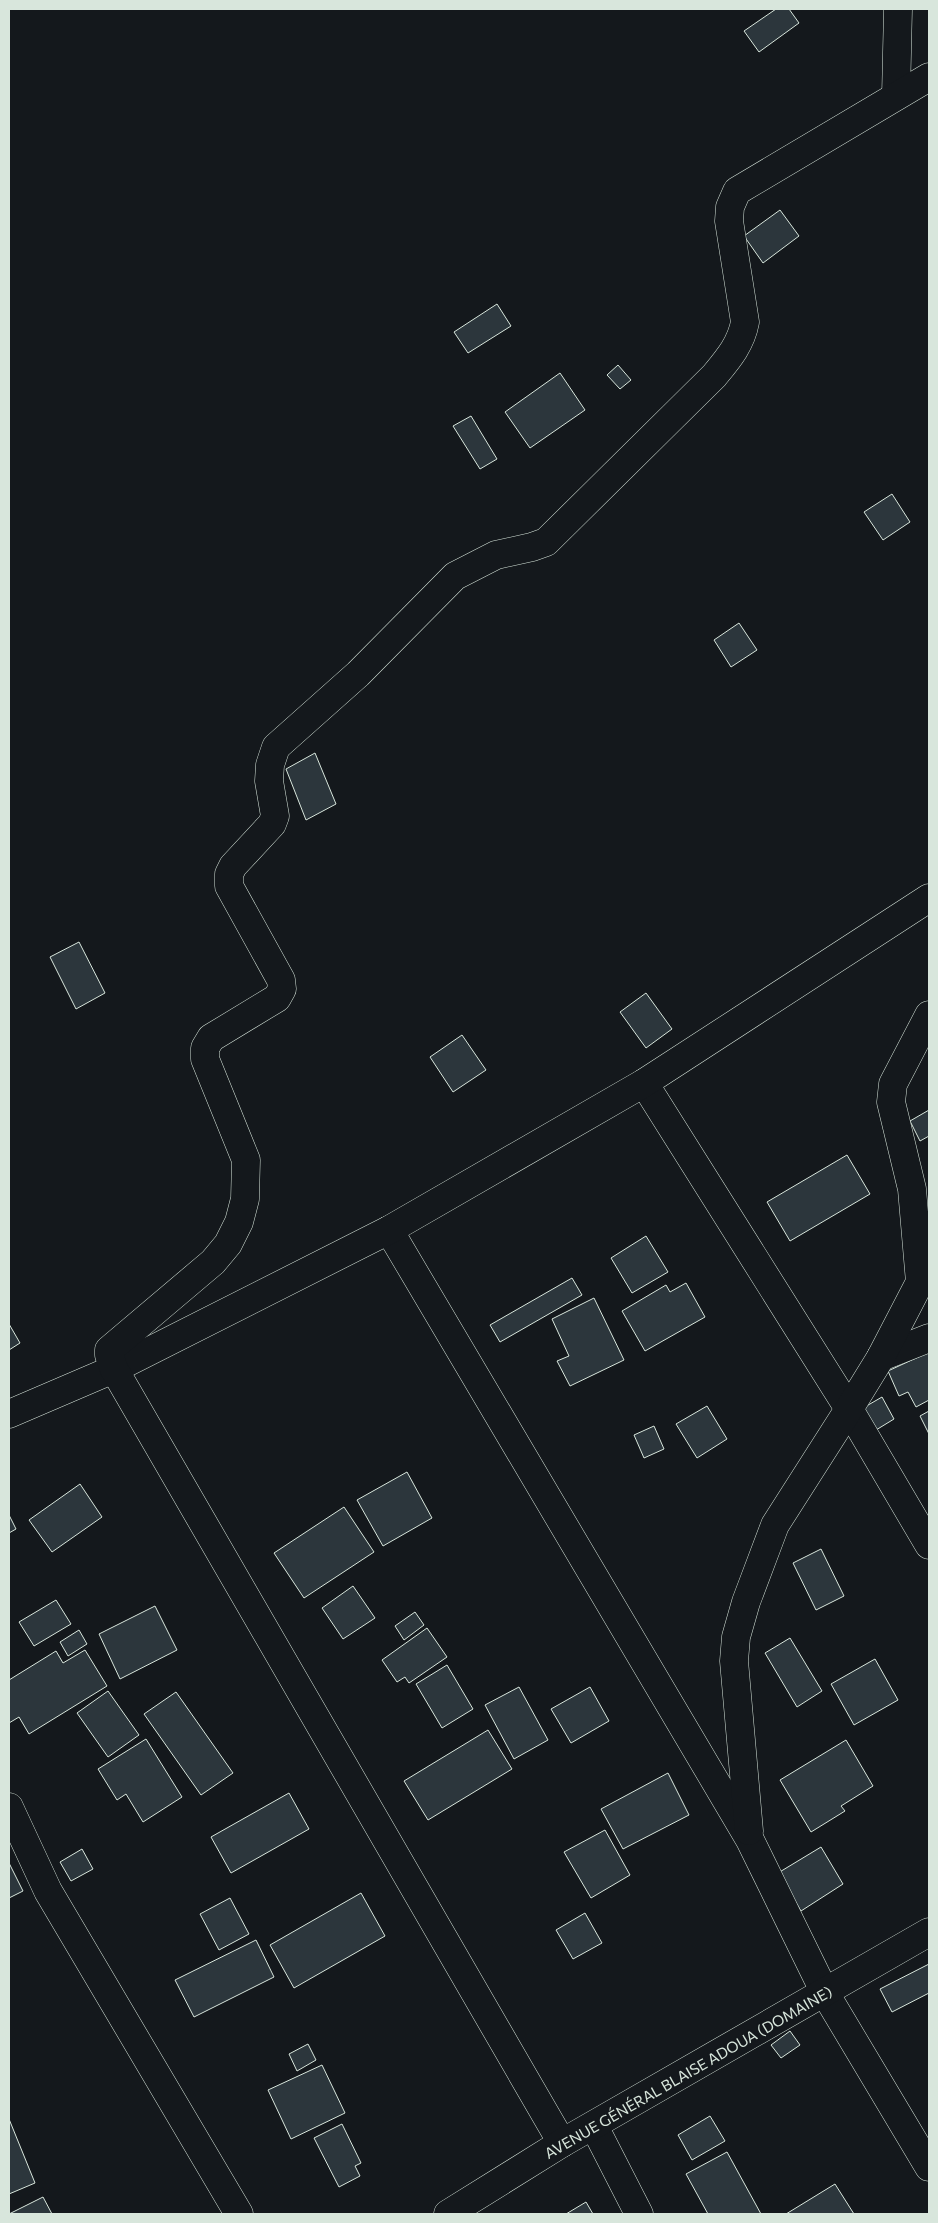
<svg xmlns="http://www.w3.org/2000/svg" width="938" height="2223" viewBox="0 0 938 2223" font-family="Commissioner,sans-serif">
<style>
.building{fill:#2c363c;stroke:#d8e6dc}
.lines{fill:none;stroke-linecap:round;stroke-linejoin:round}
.minor-casing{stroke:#d8e6dc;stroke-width:29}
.minor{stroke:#14181c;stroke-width:28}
.labels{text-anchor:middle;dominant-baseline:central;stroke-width:4;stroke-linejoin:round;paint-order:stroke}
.street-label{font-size:15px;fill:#d8e6dc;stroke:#14181c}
</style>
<rect width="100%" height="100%" fill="#14181c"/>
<g class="building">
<polygon points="776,9 789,9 799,23 759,52 744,31"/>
<polygon points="780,210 799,236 763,263 744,236"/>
<polygon points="497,304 511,326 468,353 454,332"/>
<polygon points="618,365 631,380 620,389 607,375"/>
<polygon points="560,373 585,410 530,448 505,412"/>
<polygon points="471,416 497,459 480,469 453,426"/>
<polygon points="892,494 910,522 883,540 864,512"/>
<polygon points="739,623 757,650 731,667 714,640"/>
<polygon points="315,753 336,804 306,820 286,769"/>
<polygon points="79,942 105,993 76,1009 50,957"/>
<polygon points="646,993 672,1029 646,1048 620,1012"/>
<polygon points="462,1035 486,1070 453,1092 430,1057"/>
<polygon points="929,1110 929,1136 920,1141 910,1121"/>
<polygon points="847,1155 870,1194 790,1241 767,1202"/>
<polygon points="646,1236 668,1272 632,1293 611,1258"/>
<polygon points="572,1278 582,1295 500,1342 490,1325"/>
<polygon points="686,1283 705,1317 645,1351 622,1311 666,1285 670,1292"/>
<polygon points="594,1298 624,1360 570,1386 557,1361 569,1356 552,1319"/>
<polygon points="9,1324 20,1343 9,1350"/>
<polygon points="929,1352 929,1400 916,1407 908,1392 899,1396 888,1371"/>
<polygon points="882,1397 894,1419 876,1430 863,1408"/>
<polygon points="707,1406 727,1439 697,1458 676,1424"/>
<polygon points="929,1411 929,1434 920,1416"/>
<polygon points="654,1426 664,1449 644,1458 634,1435"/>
<polygon points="407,1472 432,1518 383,1546 357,1500"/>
<polygon points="80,1484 102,1517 52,1552 29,1520"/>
<polygon points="344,1507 374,1552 304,1598 274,1553"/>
<polygon points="9,1515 16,1529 9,1533"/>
<polygon points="821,1549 844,1596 816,1610 793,1563"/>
<polygon points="353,1586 375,1618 343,1639 322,1608"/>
<polygon points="56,1600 71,1624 34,1646 19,1622"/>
<polygon points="155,1606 177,1650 120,1679 99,1634"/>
<polygon points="415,1612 424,1625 404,1640 395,1626"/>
<polygon points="427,1628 447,1657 409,1683 405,1677 397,1682 382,1660"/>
<polygon points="79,1630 87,1644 68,1656 60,1642"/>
<polygon points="790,1638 822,1691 797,1707 765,1653"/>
<polygon points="85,1650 107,1686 29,1734 19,1717 9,1723 9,1680 56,1651 63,1663"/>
<polygon points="875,1659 898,1700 854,1725 831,1684"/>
<polygon points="447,1665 473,1709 442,1728 416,1684"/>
<polygon points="519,1687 548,1740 514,1759 485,1705"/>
<polygon points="590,1687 609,1721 571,1743 551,1709"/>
<polygon points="108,1691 139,1735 108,1757 77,1713"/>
<polygon points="176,1692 233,1773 201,1795 144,1714"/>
<polygon points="488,1730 512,1769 428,1820 404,1781"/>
<polygon points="146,1739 182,1797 143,1822 126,1794 117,1800 98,1769"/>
<polygon points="846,1740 873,1786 841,1806 845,1811 811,1832 780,1780"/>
<polygon points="668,1773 689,1815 623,1849 601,1809"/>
<polygon points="289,1793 309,1829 231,1873 211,1837"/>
<polygon points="605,1830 630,1875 591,1898 564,1852"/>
<polygon points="821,1847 843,1884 801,1911 778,1873"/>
<polygon points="82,1849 93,1869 71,1881 60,1862"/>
<polygon points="9,1863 23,1891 9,1898"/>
<polygon points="361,1893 385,1936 294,1988 270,1945"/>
<polygon points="230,1898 249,1934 219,1950 200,1914"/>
<polygon points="585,1913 602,1943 573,1959 556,1930"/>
<polygon points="256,1940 274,1977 194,2017 175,1980"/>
<polygon points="929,1964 929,1993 892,2012 880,1989"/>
<polygon points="790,2031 800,2045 781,2058 771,2045"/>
<polygon points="308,2044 316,2060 297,2071 289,2054"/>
<polygon points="322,2065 345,2113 291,2139 268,2090"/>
<polygon points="710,2116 725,2141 692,2160 678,2135"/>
<polygon points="9,2119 35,2183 9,2194"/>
<polygon points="342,2124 361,2163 355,2166 360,2176 339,2187 314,2138"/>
<polygon points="727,2152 761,2214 708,2214 686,2174"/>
<polygon points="835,2184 854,2214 786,2214"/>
<polygon points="43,2197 52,2214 9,2214"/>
<polygon points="586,2202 593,2214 566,2214"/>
</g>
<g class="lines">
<defs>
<g id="minor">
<polyline points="896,96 898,9"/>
<polyline points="644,1083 849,1409 929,1545"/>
<polyline points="389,1230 750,1840 825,1993 929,2167"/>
<polyline points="881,1357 929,1338"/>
<polyline points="9,1414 114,1369 389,1230 644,1083 929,898"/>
<polyline points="9,1807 48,1891 239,2214"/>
<polyline points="749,1831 734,1661 736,1637 746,1602 775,1525 849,1409 881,1357 920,1282 912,1189 891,1102 893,1084 929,1015"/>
<polyline points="594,2126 639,2214"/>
<path d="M562 2143 114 1369 109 1355V1350L213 1262 228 1244 239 1222 245 1199 246 1160 205 1059V1048L211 1038 277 998 282 989 281 980 229 886V874L233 866 272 824 275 816 269 781 270 765 276 747 358 674 455 576 496 555 532 547 546 542 714 376C728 359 741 344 745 322L729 221 730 207 737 191 929 77"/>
<polyline points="448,2214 562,2143 929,1932"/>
</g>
</defs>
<use href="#minor" class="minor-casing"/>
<use href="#minor" class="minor"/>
</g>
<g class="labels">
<g class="street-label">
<text transform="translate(688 2072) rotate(-30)">AVENUE GÉNÉRAL BLAISE ADOUA (DOMAINE)</text>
</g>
</g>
<rect width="938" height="2223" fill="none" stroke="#d8e6dc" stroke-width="20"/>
</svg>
